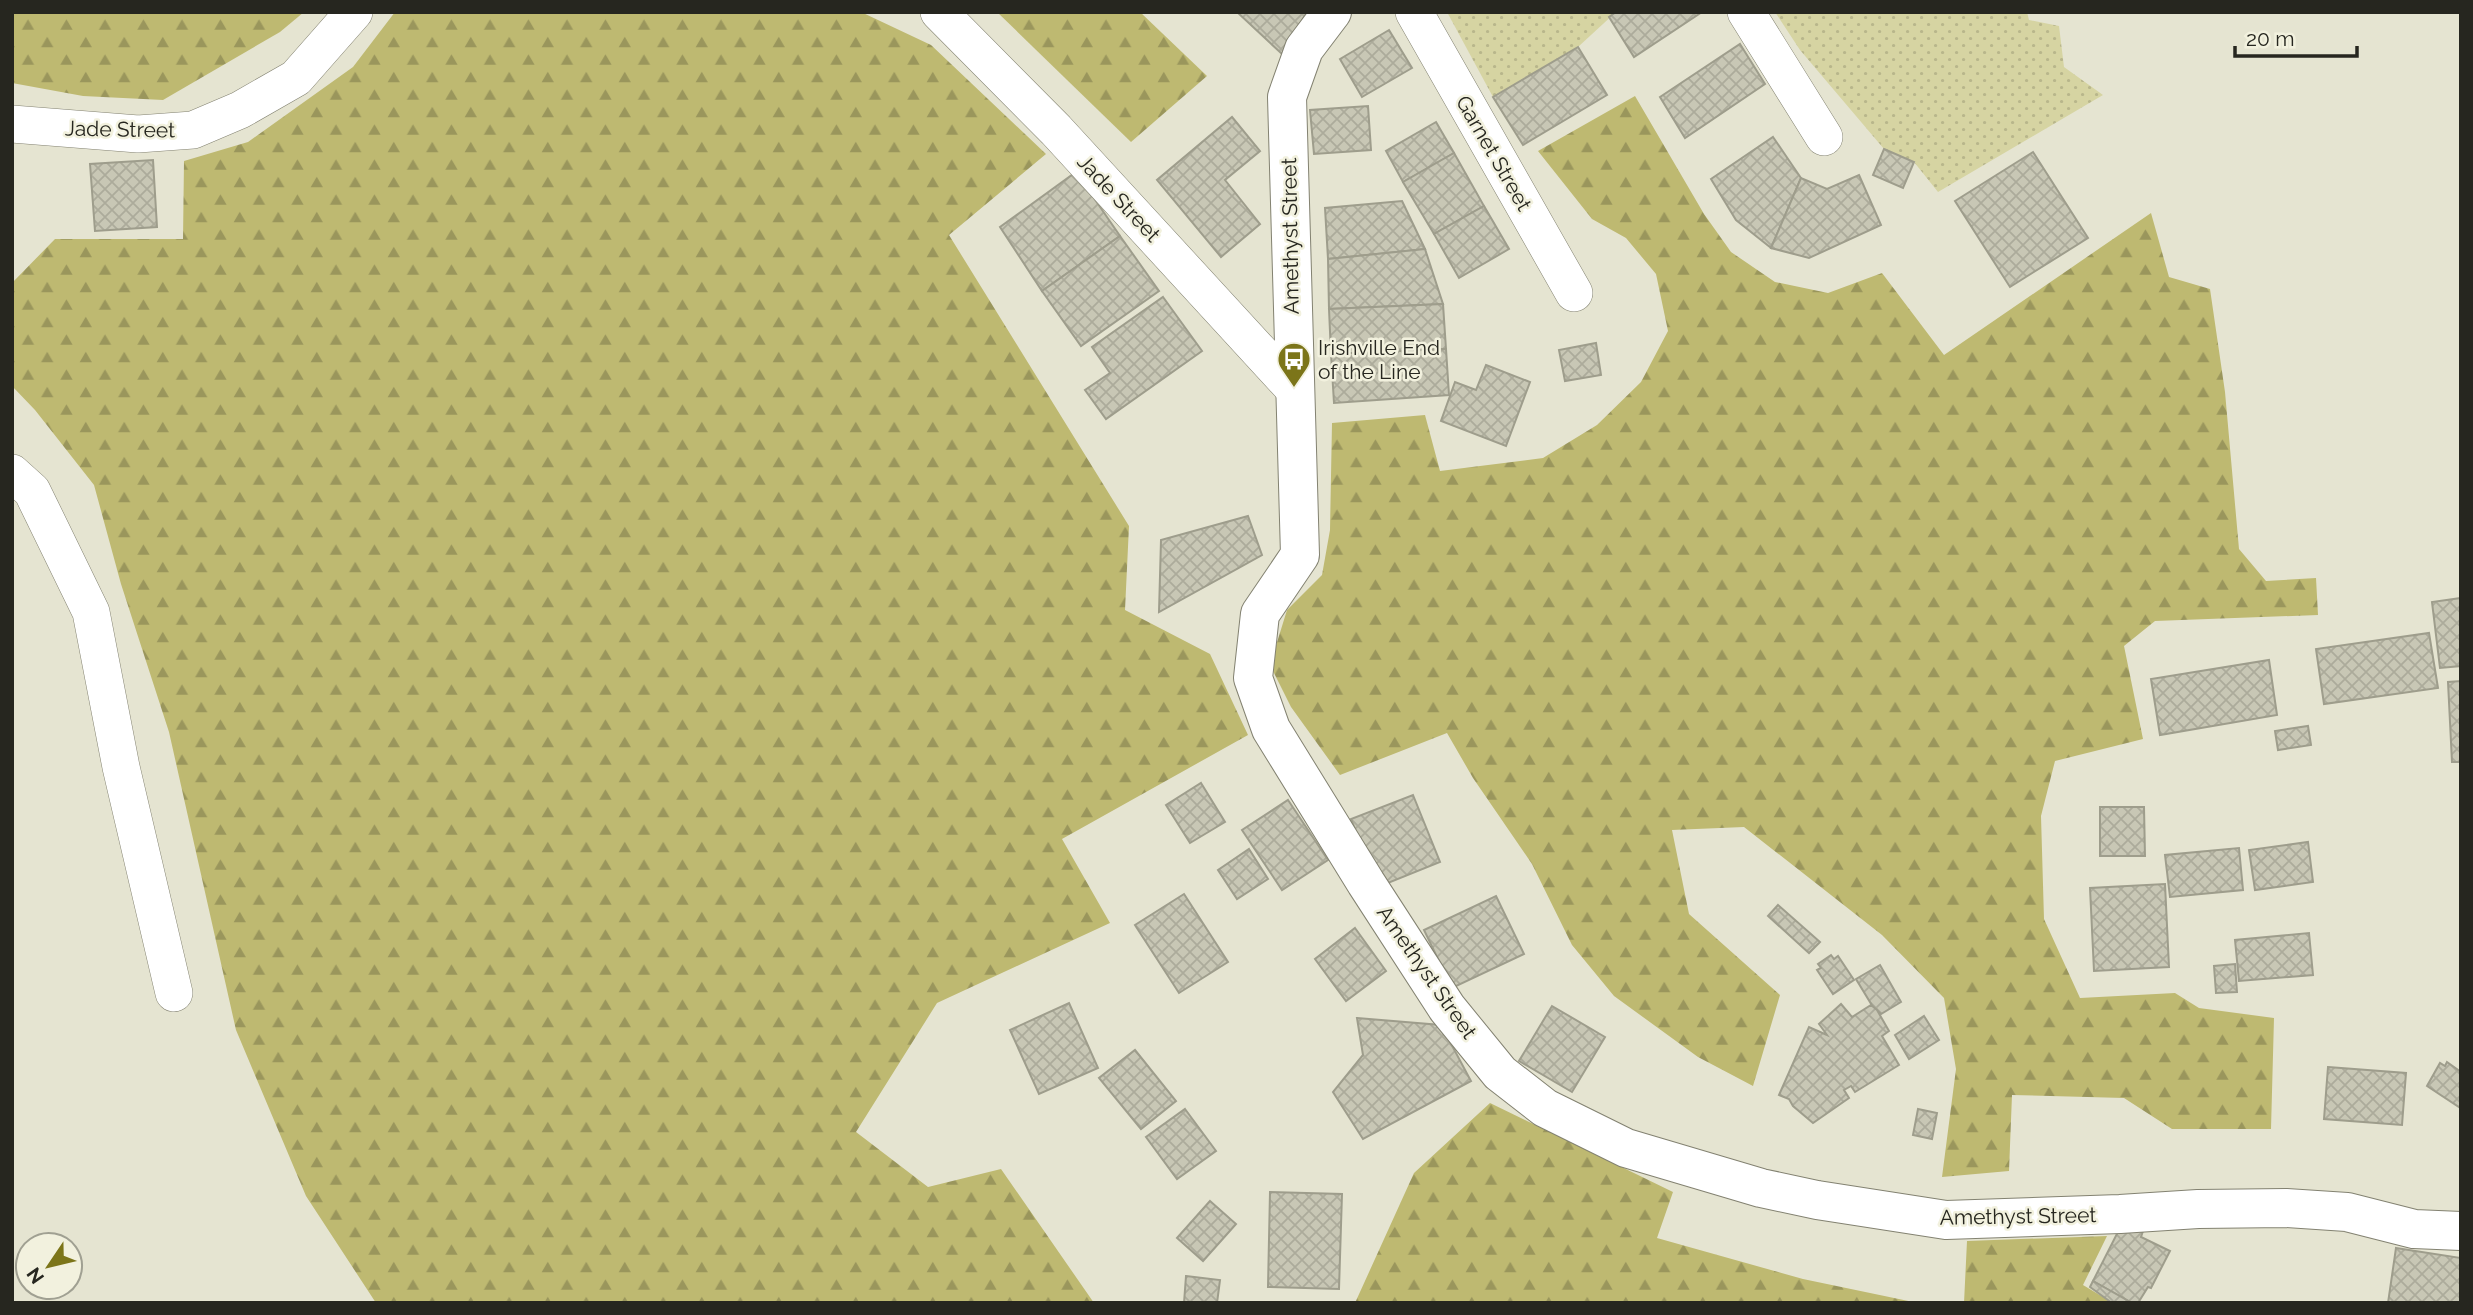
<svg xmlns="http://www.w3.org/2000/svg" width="2473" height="1315" viewBox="0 0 2473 1315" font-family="Raleway,sans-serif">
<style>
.grass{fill:url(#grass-dots)}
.forest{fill:url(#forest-firs)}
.building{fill:url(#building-cross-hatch);stroke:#9e9d8c;stroke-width:2}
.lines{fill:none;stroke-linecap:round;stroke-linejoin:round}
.minor-casing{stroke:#838271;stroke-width:38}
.tertiary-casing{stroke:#838271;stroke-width:40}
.minor{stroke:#fff;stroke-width:37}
.tertiary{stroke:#fff;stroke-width:38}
.labels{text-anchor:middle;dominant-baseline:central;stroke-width:5;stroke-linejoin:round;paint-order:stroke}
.street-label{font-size:21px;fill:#26261f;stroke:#f2f1de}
.poi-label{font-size:21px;fill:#26261f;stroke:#f2f1de;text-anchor:start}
</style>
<defs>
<pattern id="grass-dots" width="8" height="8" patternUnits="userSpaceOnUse" patternTransform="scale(1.75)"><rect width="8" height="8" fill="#d6d4a2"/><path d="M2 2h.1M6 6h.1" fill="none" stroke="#b8b68b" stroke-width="1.8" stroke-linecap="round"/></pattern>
<pattern id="forest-firs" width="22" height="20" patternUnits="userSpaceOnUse" patternTransform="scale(1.75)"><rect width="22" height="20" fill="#beb971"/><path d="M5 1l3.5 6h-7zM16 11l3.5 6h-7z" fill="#9a965c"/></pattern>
<pattern id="building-cross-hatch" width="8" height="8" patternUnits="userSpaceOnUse" patternTransform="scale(1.75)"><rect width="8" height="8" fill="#c8c7b5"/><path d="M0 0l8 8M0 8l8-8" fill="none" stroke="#acab9b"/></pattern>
</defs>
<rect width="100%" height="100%" fill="#e5e4d1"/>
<g class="grass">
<polygon points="1447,12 1616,12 1578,47 1493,97"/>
<polygon points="1775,12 2027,12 2029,20 2059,26 2064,67 2103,95 1938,192 1914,162 1884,149 1800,50"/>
</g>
<g class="forest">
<polygon points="12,12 304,12 280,32 163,100 83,96 12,83"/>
<polygon points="395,12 861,12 931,45 1046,154 949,235 1129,526 1125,610 1210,654 1248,735 1062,839 1110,923 937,1003 856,1132 928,1187 1001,1169 1094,1303 376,1303 306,1196 236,1030 169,732 121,584 94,485 35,410 12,386 12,283 55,239 183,239 184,161 248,142 353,67"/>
<polygon points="997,12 1140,12 1207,76 1131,142"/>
<polygon points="1635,96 1704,214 1731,252 1775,282 1828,293 1882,273 1944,355 2151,213 2169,277 2210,289 2225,392 2239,549 2266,581 2316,578 2318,615 2155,621 2124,646 2143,739 2055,761 2041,816 2044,919 2080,998 2175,993 2199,1008 2274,1018 2271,1129 2172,1129 2124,1098 2012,1095 2009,1171 1942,1177 1956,1069 1944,998 1882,935 1744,827 1672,830 1689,914 1780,995 1753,1086 1698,1057 1614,996 1572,945 1532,864 1473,778 1447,733 1340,775 1291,707 1270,665 1287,610 1322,575 1330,530 1332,423 1425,415 1440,471 1543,458 1597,425 1641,382 1668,331 1656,274 1626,238 1592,219 1538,151"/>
<polygon points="1490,1103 1673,1192 1657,1238 1803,1279 1918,1303 1355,1303 1414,1173"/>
<polygon points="2107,1236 2083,1285 2113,1303 1964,1303 1967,1241"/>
</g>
<g class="building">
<polygon points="1237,12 1307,12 1282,54"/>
<polygon points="1616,12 1702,12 1634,57 1609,17"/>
<polygon points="1389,30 1412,68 1362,97 1340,59"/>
<polygon points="1740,44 1765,84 1685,138 1660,97"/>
<polygon points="1578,47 1607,95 1523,145 1493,97"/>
<polygon points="1368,106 1371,150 1314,154 1310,110"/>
<polygon points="1232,117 1260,151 1225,180 1260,224 1221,257 1157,180"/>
<polygon points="1436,122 1454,153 1403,182 1386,151"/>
<polygon points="1773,137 1801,178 1771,248 1736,220 1711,179"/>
<polygon points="1884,149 1914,162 1903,188 1873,175"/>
<polygon points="2033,152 2088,238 2010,287 1955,201"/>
<polygon points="1454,153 1484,206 1434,234 1403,182"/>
<polygon points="153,160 157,227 95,231 90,164"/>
<polygon points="1076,172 1120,236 1042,291 1000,227"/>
<polygon points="1859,175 1881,225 1809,258 1771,248 1801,178 1827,189"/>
<polygon points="1402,201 1425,249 1328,259 1325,208"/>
<polygon points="1484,206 1509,249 1459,278 1434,234"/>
<polygon points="1120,236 1159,291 1081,346 1042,291"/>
<polygon points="1425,249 1443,304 1329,309 1328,259"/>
<polygon points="1163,297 1202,351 1106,419 1085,390 1110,373 1092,347"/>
<polygon points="1443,304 1446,349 1331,354 1329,309"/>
<polygon points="1596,343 1601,375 1565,381 1559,350"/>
<polygon points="1446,349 1449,395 1334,403 1331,354"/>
<polygon points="1486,365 1530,382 1506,446 1441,421 1455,382 1476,390"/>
<polygon points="1248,516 1262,555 1159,612 1161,540"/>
<polygon points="2461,598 2461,666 2440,668 2432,602"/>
<polygon points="2429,633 2438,688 2324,704 2316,649"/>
<polygon points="2269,660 2277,715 2160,735 2151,679"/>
<polygon points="2461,681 2461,762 2452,762 2448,682"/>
<polygon points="2308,726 2311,745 2278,750 2275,731"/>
<polygon points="1201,783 1225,822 1190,843 1166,805"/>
<polygon points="1413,795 1440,862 1378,887 1351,819"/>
<polygon points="1288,800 1328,860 1282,890 1242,830"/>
<polygon points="2100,807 2144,807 2145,856 2100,856"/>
<polygon points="2308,842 2313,882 2255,890 2249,850"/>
<polygon points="2239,848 2243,890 2170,897 2165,855"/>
<polygon points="1249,849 1268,879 1237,899 1218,870"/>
<polygon points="2165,884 2169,967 2094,971 2090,888"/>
<polygon points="1184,894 1228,962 1179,993 1135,925"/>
<polygon points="1496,896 1524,954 1452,988 1424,930"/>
<polygon points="1778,905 1820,942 1809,953 1768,916"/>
<polygon points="1355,928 1386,971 1346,1001 1315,959"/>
<polygon points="2309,933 2313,975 2239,981 2235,940"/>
<polygon points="1831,955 1834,959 1838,956 1854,980 1833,994 1817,970 1821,968 1818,964"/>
<polygon points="2235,964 2237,992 2216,993 2214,966"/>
<polygon points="1880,965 1901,1002 1881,1014 1873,1007 1856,979"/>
<polygon points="1069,1003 1098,1068 1039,1094 1010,1030"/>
<polygon points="1841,1004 1852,1017 1871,1005 1877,1010 1889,1031 1882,1036 1899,1065 1855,1092 1851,1086 1844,1090 1849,1098 1813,1123 1793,1106 1789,1099 1779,1095 1809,1027 1827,1035 1819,1024"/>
<polygon points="1552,1006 1605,1037 1572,1092 1519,1061"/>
<polygon points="1924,1016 1939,1040 1909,1059 1895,1035"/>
<polygon points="1357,1018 1441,1025 1471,1081 1363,1139 1333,1092 1363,1055"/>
<polygon points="1135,1050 1176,1101 1141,1129 1099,1078"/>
<polygon points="2447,1062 2461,1072 2461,1104 2459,1107 2427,1086 2440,1063 2445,1066"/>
<polygon points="2328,1067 2406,1073 2402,1125 2324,1119"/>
<polygon points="1185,1109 1216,1151 1177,1179 1146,1137"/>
<polygon points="1918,1109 1937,1113 1932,1139 1913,1135"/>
<polygon points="1270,1192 1342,1194 1339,1289 1268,1287"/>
<polygon points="1210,1201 1236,1224 1203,1261 1177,1238"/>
<polygon points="2125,1218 2143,1231 2141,1237 2170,1251 2151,1288 2148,1287 2138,1303 2132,1303 2093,1281"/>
<polygon points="2396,1248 2461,1258 2461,1303 2388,1303"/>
<polygon points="1186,1276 1220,1280 1217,1303 1184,1303"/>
<polygon points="2093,1281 2132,1303 2112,1303 2090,1287"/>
</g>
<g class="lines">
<defs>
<g id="minor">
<polyline points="939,12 1056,130 1294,389"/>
<polyline points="1414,12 1574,293"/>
<polyline points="1746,12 1824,137"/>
<polyline points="12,124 138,134 193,130 240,110 296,78 354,12"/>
<polyline points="12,473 32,491 91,612 121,767 174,993"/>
</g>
<polyline id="tertiary" points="1332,12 1304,49 1287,97 1300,555 1260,614 1253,678 1271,729 1366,883 1447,1008 1500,1073 1545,1108 1626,1148 1761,1188 1817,1200 1946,1220 2120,1214 2198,1209 2286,1208 2347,1212 2414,1229 2461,1231"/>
</defs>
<use href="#minor" class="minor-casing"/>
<use href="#tertiary" class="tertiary-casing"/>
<use href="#minor" class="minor"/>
<use href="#tertiary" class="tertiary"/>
</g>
<defs>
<symbol id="bus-pin" viewBox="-11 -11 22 30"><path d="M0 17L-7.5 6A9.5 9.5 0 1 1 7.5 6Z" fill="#7c7519" stroke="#f2f1de"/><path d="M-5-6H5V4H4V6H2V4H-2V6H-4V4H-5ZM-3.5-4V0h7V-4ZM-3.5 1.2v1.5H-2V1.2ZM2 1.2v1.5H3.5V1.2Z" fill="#fff"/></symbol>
</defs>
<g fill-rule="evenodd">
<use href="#bus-pin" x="1275" y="340" width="38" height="52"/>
</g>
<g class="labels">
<g class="street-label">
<text transform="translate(120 129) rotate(1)">Jade Street</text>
<text transform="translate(1494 153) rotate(60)">Garnet Street</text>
<text transform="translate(1119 198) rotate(47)">Jade Street</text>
<text transform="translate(1290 236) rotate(-91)">Amethyst Street</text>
<text transform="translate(1427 972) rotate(55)">Amethyst Street</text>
<text transform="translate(2018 1216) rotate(-1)">Amethyst Street</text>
</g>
<g class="poi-label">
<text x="1318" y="347">Irishville End<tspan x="1318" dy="24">of the Line</tspan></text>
</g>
</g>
<rect width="2473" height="1315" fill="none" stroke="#26261f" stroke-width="28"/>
<g transform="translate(49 1266) rotate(235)"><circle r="33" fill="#f2f1de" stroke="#a0a092" stroke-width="2"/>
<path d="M0-5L12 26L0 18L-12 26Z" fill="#7c7519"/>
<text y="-10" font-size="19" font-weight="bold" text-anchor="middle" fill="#26261f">N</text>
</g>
<path d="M2235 46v10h122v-10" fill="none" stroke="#26261f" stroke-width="3.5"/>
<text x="2246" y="46" font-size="21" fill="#26261f" stroke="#f2f1de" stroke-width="5" paint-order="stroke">20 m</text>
</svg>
